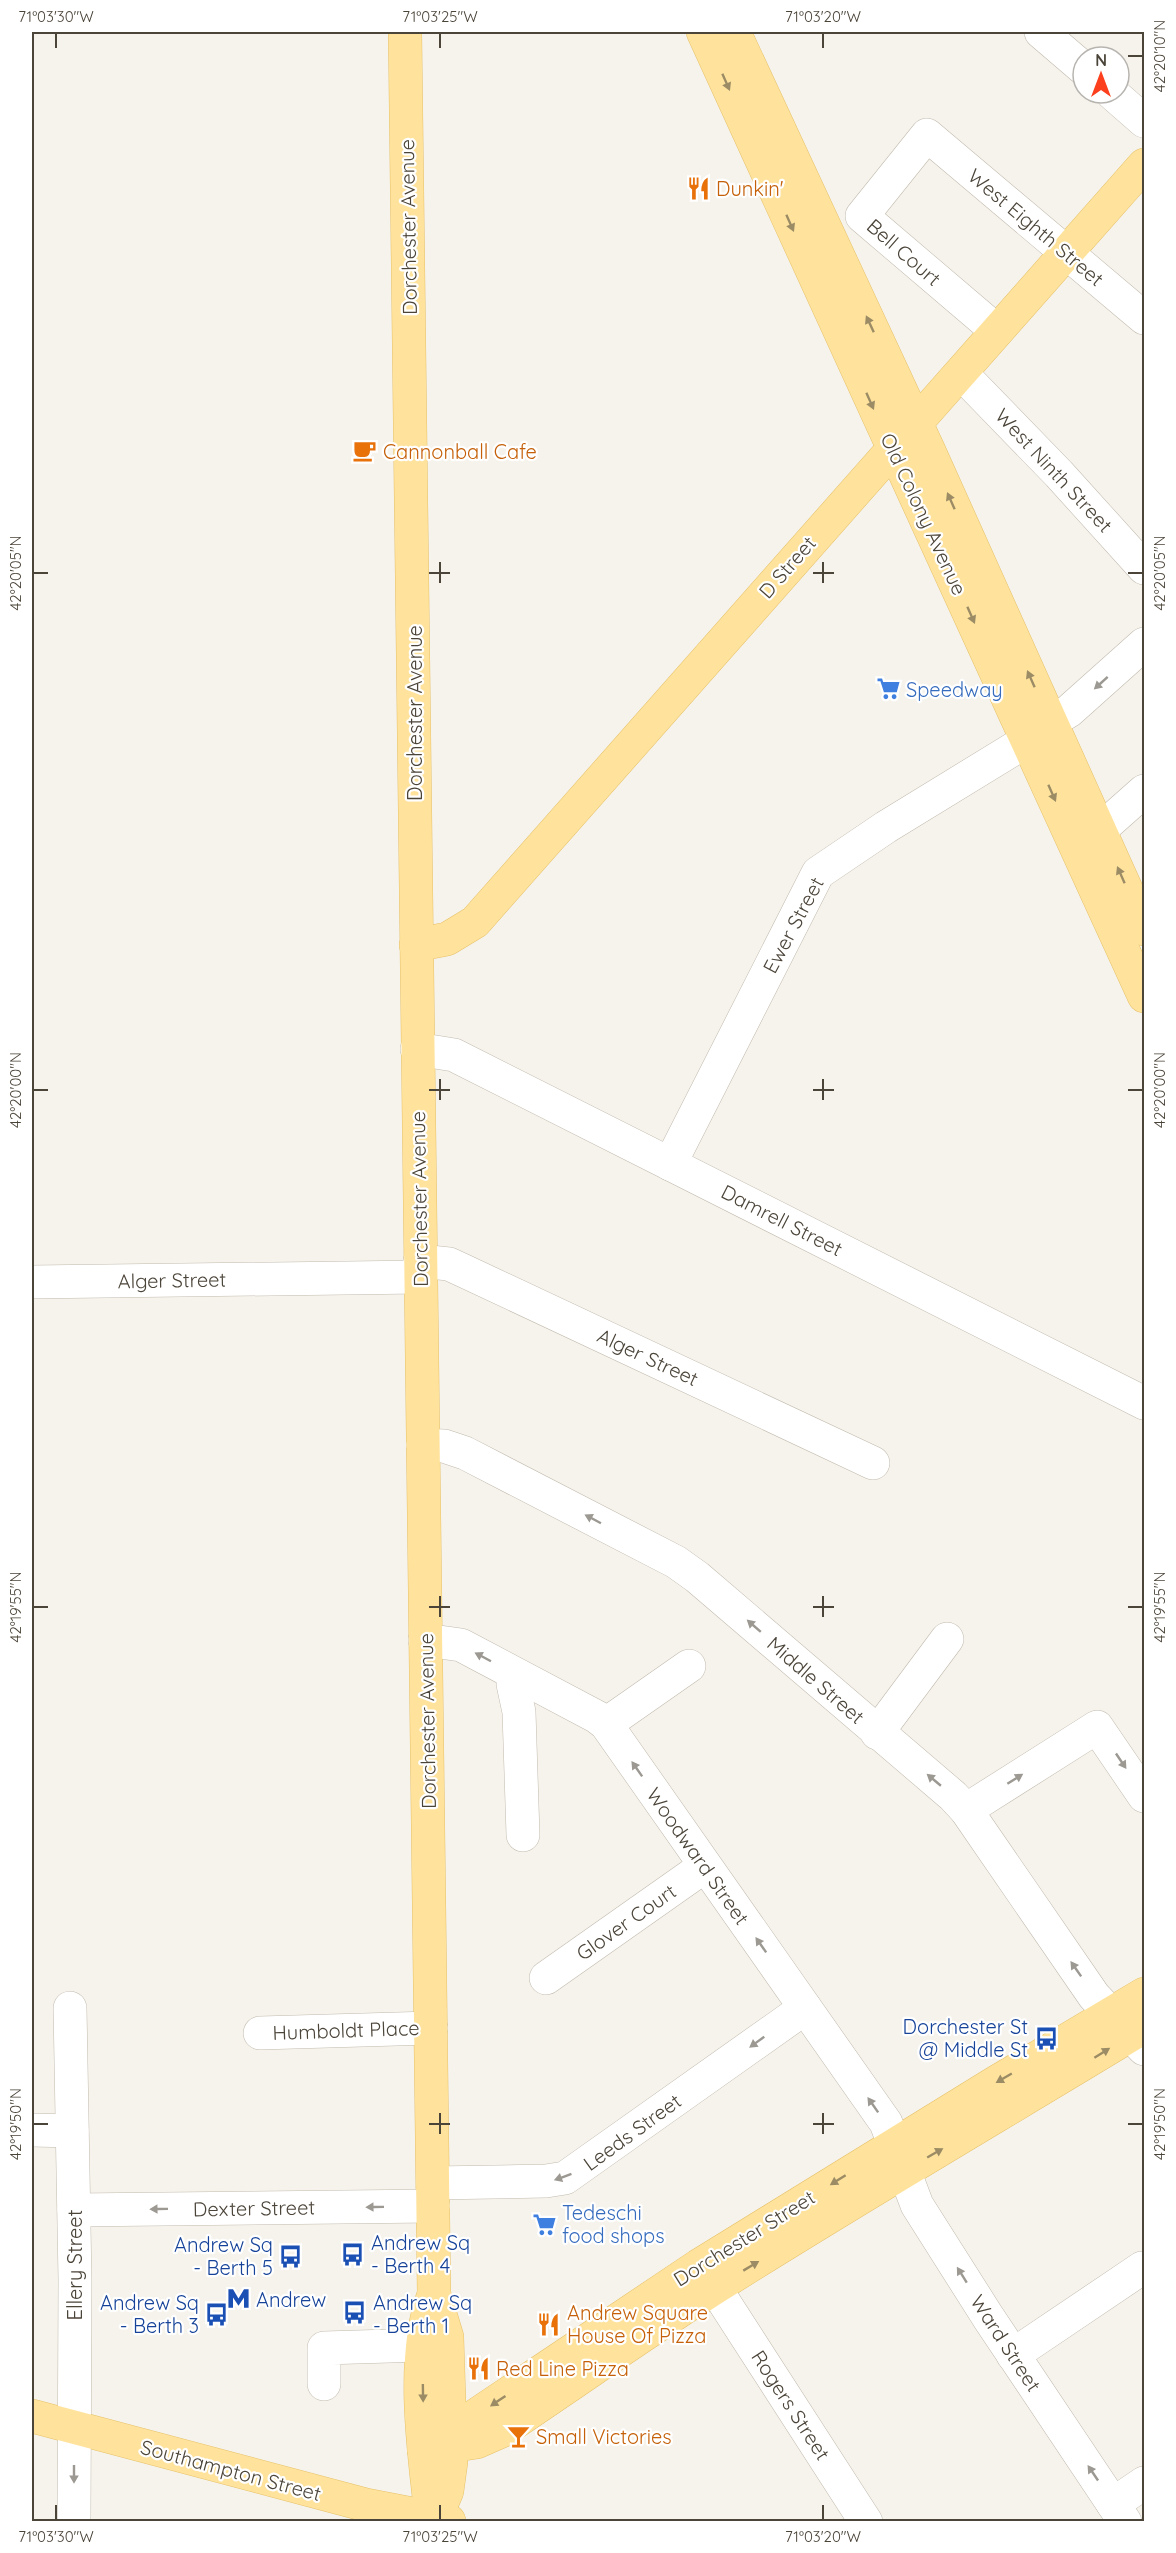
<svg xmlns="http://www.w3.org/2000/svg" width="1176" height="2553" viewBox="0 0 1176 2553" font-family="Quicksand,sans-serif">
<style>
.lines{fill:none;stroke-linecap:round;stroke-linejoin:round}
.minor-casing{stroke:#c2bbae;stroke-width:34}
.major-casing{stroke:#e6c16a;stroke-width:34}
.minor{stroke:#fff;stroke-width:33}
.major{stroke:#ffe39c;stroke-width:33}
.oneway{fill:#9c8c66}
.oneway2{fill:#9c9892}
.ticks{fill:none;stroke:#4b4439;stroke-width:2}
.labels{text-anchor:middle;dominant-baseline:central;stroke-width:4.5;stroke-linejoin:round;paint-order:stroke}
.food-label{font-size:20px;fill:#c56008;stroke:#fff;text-anchor:start}
.street-label{font-size:20px;fill:#4b4439;stroke:#fff}
.shop-label{font-size:20px;fill:#366cbe;stroke:#fff;text-anchor:start}
.transit-label{font-size:20px;fill:#164399;stroke:#fff;text-anchor:end}
.neatline{fill:none;stroke:#4b4439;stroke-width:2}
.ticks-label{font-size:15px;text-anchor:middle;fill:#4b4439}
</style>
<rect width="100%" height="100%" fill="#f6f3ec"/>
<g class="lines">
<defs>
<g id="minor">
<polyline points="1041,32 1083,68"/>
<polyline points="1112,93 1144,121"/>
<polyline points="997,331 862,216 927,135 1144,318"/>
<polyline points="961,373 1059,474 1144,568"/>
<polyline points="1051,722 1069,711 1144,644"/>
<polyline points="1100,830 1144,791"/>
<polyline points="417,1049 454,1055 1144,1403"/>
<polyline points="670,1164 818,873 886,827 1028,740"/>
<polyline points="420,1261 449,1264 462,1270 873,1463"/>
<polyline points="32,1282 420,1277"/>
<polyline points="423,1445 444,1446 465,1453 676,1562 697,1577 953,1796 966,1810 1094,1996 1144,2049"/>
<polyline points="425,1640 461,1645 597,1717 606,1724 886,2123 917,2205 988,2317 1125,2522"/>
<polyline points="516,1675 513,1684 519,1712 523,1835"/>
<polyline points="606,1724 689,1666"/>
<polyline points="877,1733 947,1639"/>
<polyline points="966,1810 1097,1727 1144,1796"/>
<polyline points="546,1978 705,1866"/>
<polyline points="70,2008 75,2280 74,2522"/>
<polyline points="260,2033 431,2028"/>
<polyline points="32,2130 72,2131"/>
<polyline points="433,2183 546,2181 565,2178 805,2008"/>
<polyline points="74,2210 433,2206"/>
<polyline points="715,2288 866,2522"/>
<polyline points="1013,2355 1142,2268"/>
<polyline points="324,2384 324,2348 423,2345"/>
<polyline points="1113,2504 1144,2483"/>
</g>
<g id="major">
<polyline points="405,32 434,2294 447,2337 451,2462 447,2491 441,2505 425,2522"/>
<polyline points="703,32 1144,996"/>
<polyline points="734,32 929,451 1144,929"/>
<polyline points="416,945 447,939 475,922 1144,165"/>
<polyline points="32,2416 366,2505 449,2521"/>
<path d="M438 2448 477 2442 502 2431C572 2384 642 2335 713 2289 855 2199 1001 2114 1144 2027"/>
<polyline points="424,2450 698,2266 993,2084 1144,1994"/>
<path d="M432 2522C424 2455 410 2357 434 2294"/>
</g>
</defs>
<use href="#minor" class="minor-casing"/>
<use href="#major" class="major-casing"/>
<use href="#minor" class="minor"/>
<use href="#major" class="major"/>
</g>
<defs><path id="oneway-solid" d="M-6-.8H1V-3.2L6.5 0L1 3.2V.8H-6Z" transform="scale(1.5)"/></defs>
<g class="oneway">
<use href="#oneway-solid" transform="translate(726 82) rotate(66)"/>
<use href="#oneway-solid" transform="translate(790 223) rotate(66)"/>
<use href="#oneway-solid" transform="translate(870 324) rotate(-115)"/>
<use href="#oneway-solid" transform="translate(870 401) rotate(66)"/>
<use href="#oneway-solid" transform="translate(951 501) rotate(-114)"/>
<use href="#oneway-solid" transform="translate(971 615) rotate(66)"/>
<use href="#oneway-solid" transform="translate(1031 679) rotate(-114)"/>
<use href="#oneway-solid" transform="translate(1052 793) rotate(66)"/>
<use href="#oneway-solid" transform="translate(1121 875) rotate(-114)"/>
<use href="#oneway-solid" transform="translate(1102 2053) rotate(-32)"/>
<use href="#oneway-solid" transform="translate(1004 2078) rotate(150)"/>
<use href="#oneway-solid" transform="translate(935 2153) rotate(-30)"/>
<use href="#oneway-solid" transform="translate(838 2180) rotate(148)"/>
<use href="#oneway-solid" transform="translate(751 2266) rotate(-31)"/>
<use href="#oneway-solid" transform="translate(423 2393) rotate(89)"/>
<use href="#oneway-solid" transform="translate(498 2401) rotate(146)"/>
</g>
<g class="oneway2">
<use href="#oneway-solid" transform="translate(1101 683) rotate(138)"/>
<use href="#oneway-solid" transform="translate(593 1519) rotate(-152)"/>
<use href="#oneway-solid" transform="translate(754 1626) rotate(-139)"/>
<use href="#oneway-solid" transform="translate(483 1657) rotate(-152)"/>
<use href="#oneway-solid" transform="translate(1121 1761) rotate(56)"/>
<use href="#oneway-solid" transform="translate(637 1769) rotate(-125)"/>
<use href="#oneway-solid" transform="translate(1015 1779) rotate(-32)"/>
<use href="#oneway-solid" transform="translate(934 1780) rotate(-140)"/>
<use href="#oneway-solid" transform="translate(761 1945) rotate(-125)"/>
<use href="#oneway-solid" transform="translate(1076 1969) rotate(-125)"/>
<use href="#oneway-solid" transform="translate(757 2042) rotate(144)"/>
<use href="#oneway-solid" transform="translate(873 2105) rotate(-125)"/>
<use href="#oneway-solid" transform="translate(563 2177) rotate(160)"/>
<use href="#oneway-solid" transform="translate(375 2207) rotate(179)"/>
<use href="#oneway-solid" transform="translate(159 2209) rotate(179)"/>
<use href="#oneway-solid" transform="translate(962 2275) rotate(-122)"/>
<use href="#oneway-solid" transform="translate(1093 2473) rotate(-124)"/>
<use href="#oneway-solid" transform="translate(74 2474) rotate(90)"/>
</g>
<path class="ticks" d="M56 33V48M440 33V48M823 33V48M1128 56H1143M440 562V583M823 562V583M33 573H48M429 573H450M813 573H834M1128 573H1143M440 1079V1100M823 1079V1100M33 1090H48M429 1090H450M813 1090H834M1128 1090H1143M440 1596V1617M823 1596V1617M33 1607H48M429 1607H450M813 1607H834M1128 1607H1143M440 2113V2134M823 2113V2134M33 2124H48M429 2124H450M813 2124H834M1128 2124H1143M56 2505V2520M440 2505V2520M823 2505V2520"/>
<defs>
<symbol id="restaurant-bare" viewBox="-9 -9 18 18"><path d="M-5-6h1v4h1v-4h1v4h1v-4h1v5L-1.5 .5V6h-2V.5L-5-1ZM5-6V6H3V1.5H1.5Q1.5-4 5-6Z" fill="#e8710a" stroke="#fff" stroke-width="2.5" paint-order="stroke"/></symbol>
<symbol id="cafe-bare" viewBox="-9 -9 18 18"><path d="M-5.5-4.5H6V0H3Q3 3.5 0 3.5H-2.5Q-5.5 3.5-5.5 0ZM3-3.2v2h1.7v-2ZM-6 4.5H4V6H-6Z" fill="#e8710a" stroke="#fff" stroke-width="2.5" paint-order="stroke"/></symbol>
<symbol id="supermarket-bare" viewBox="-9 -9 18 18"><path d="M-6-5.5h2.5l.6 2H6L4.5 2H-2.5L-4.4-4H-6ZM-1.5 3.2a1.3 1.3 0 1 0 .1 0ZM3 3.2a1.3 1.3 0 1 0 .1 0Z" fill="#3f7fe0" stroke="#fff" stroke-width="2.5" paint-order="stroke"/></symbol>
<symbol id="bus-bare" viewBox="-9 -9 18 18"><path d="M-5-6H5V4H4V6H2V4H-2V6H-4V4H-5ZM-3.5-4V0h7V-4ZM-3.5 1.2v1.5H-2V1.2ZM2 1.2v1.5H3.5V1.2Z" fill="#1a4fb4" stroke="#fff" stroke-width="2.5" paint-order="stroke"/></symbol>
<symbol id="metro-bare" viewBox="-9 -9 18 18"><path d="M-5.5 5V-5H-3L0 0L3-5H5.5V5H3V-.5L0 4L-3-.5V5Z" fill="#1a4fb4" stroke="#fff" stroke-width="2.5" paint-order="stroke"/></symbol>
<symbol id="bar-bare" viewBox="-9 -9 18 18"><path d="M-6-5H6L.8 .8V4.5H3.5V6h-7V4.5H-.8V.8Z" fill="#e8710a" stroke="#fff" stroke-width="2.5" paint-order="stroke"/></symbol>
</defs>
<g fill-rule="evenodd">
<use href="#restaurant-bare" x="682" y="172" width="33" height="33"/>
<use href="#cafe-bare" x="348" y="434" width="33" height="33"/>
<use href="#supermarket-bare" x="872" y="672" width="33" height="33"/>
<use href="#bus-bare" x="1030" y="2022" width="33" height="33"/>
<use href="#supermarket-bare" x="528" y="2208" width="33" height="33"/>
<use href="#bus-bare" x="336" y="2238" width="33" height="33"/>
<use href="#bus-bare" x="274" y="2240" width="33" height="33"/>
<use href="#metro-bare" x="222" y="2282" width="33" height="33"/>
<use href="#bus-bare" x="338" y="2296" width="33" height="33"/>
<use href="#bus-bare" x="200" y="2298" width="33" height="33"/>
<use href="#restaurant-bare" x="532" y="2308" width="33" height="33"/>
<use href="#restaurant-bare" x="462" y="2352" width="33" height="33"/>
<use href="#bar-bare" x="502" y="2420" width="33" height="33"/>
</g>
<g class="labels">
<g class="food-label">
<text x="716" y="188">Dunkin'</text>
<text x="383" y="451">Cannonball Cafe</text>
<text x="567" y="2312">Andrew Square<tspan x="567" dy="23">House Of Pizza</tspan></text>
<text x="496" y="2368">Red Line Pizza</text>
<text x="536" y="2436">Small Victories</text>
</g>
<g class="street-label">
<text transform="translate(408 227) rotate(-91)">Dorchester Avenue</text>
<text transform="translate(1036 227) rotate(40)">West Eighth Street</text>
<text transform="translate(904 252) rotate(41)">Bell Court</text>
<text transform="translate(1054 470) rotate(47)">West Ninth Street</text>
<text transform="translate(924 514) rotate(65)">Old Colony Avenue</text>
<text transform="translate(787 567) rotate(-49)">D Street</text>
<text transform="translate(414 713) rotate(-90)">Dorchester Avenue</text>
<text transform="translate(793 925) rotate(-62)">Ewer Street</text>
<text transform="translate(419 1199) rotate(-91)">Dorchester Avenue</text>
<text transform="translate(782 1220) rotate(27)">Damrell Street</text>
<text transform="translate(172 1280) rotate(-1)">Alger Street</text>
<text transform="translate(648 1357) rotate(25)">Alger Street</text>
<text transform="translate(816 1680) rotate(41)">Middle Street</text>
<text transform="translate(427 1721) rotate(-91)">Dorchester Avenue</text>
<text transform="translate(698 1856) rotate(55)">Woodward Street</text>
<text transform="translate(626 1922) rotate(-35)">Glover Court</text>
<text transform="translate(346 2030) rotate(-2)">Humboldt Place</text>
<text transform="translate(632 2132) rotate(-36)">Leeds Street</text>
<text transform="translate(254 2208) rotate(-1)">Dexter Street</text>
<text transform="translate(744 2238) rotate(-32)">Dorchester Street</text>
<text transform="translate(74 2265) rotate(-90)">Ellery Street</text>
<text transform="translate(1006 2343) rotate(57)">Ward Street</text>
<text transform="translate(791 2405) rotate(57)">Rogers Street</text>
<text transform="translate(231 2470) rotate(15)">Southampton Street</text>
</g>
<g class="shop-label">
<text x="906" y="689">Speedway</text>
<text x="562" y="2212">Tedeschi<tspan x="562" dy="23">food shops</tspan></text>
</g>
<g class="transit-label">
<text x="1028" y="2026">Dorchester St<tspan x="1028" dy="23">@ Middle St</tspan></text>
<text x="371" y="2242" text-anchor="start">Andrew Sq<tspan x="371" dy="23">- Berth 4</tspan></text>
<text x="273" y="2244">Andrew Sq<tspan x="273" dy="23">- Berth 5</tspan></text>
<text x="256" y="2299" text-anchor="start">Andrew</text>
<text x="199" y="2302">Andrew Sq<tspan x="199" dy="23">- Berth 3</tspan></text>
<text x="373" y="2302" text-anchor="start">Andrew Sq<tspan x="373" dy="23">- Berth 1</tspan></text>
</g>
</g>
<rect width="1176" height="2553" fill="none" stroke="#ffffff" stroke-width="66"/>
<g transform="translate(1101 75)"><circle r="28" fill="#ffffff" stroke="#b7b4b0" stroke-width="1.5"/>
<path d="M0-4.5L10 22L0 15L-10 22Z" fill="#fc3f1d"/>
<text y="-9" font-size="16" font-weight="bold" text-anchor="middle" fill="#4b4439">N</text>
</g>
<rect x="33" y="33" width="1110" height="2487" class="neatline"/>
<g class="ticks-label">
<text x="56" y="22">71°03'30"W</text>
<text x="440" y="22">71°03'25"W</text>
<text x="823" y="22">71°03'20"W</text>
<text transform="translate(1160 56) rotate(-90)" y="5">42°20'10"N</text>
<text transform="translate(16 573) rotate(-90)" y="5">42°20'05"N</text>
<text transform="translate(1160 573) rotate(-90)" y="5">42°20'05"N</text>
<text transform="translate(16 1090) rotate(-90)" y="5">42°20'00"N</text>
<text transform="translate(1160 1090) rotate(-90)" y="5">42°20'00"N</text>
<text transform="translate(16 1607) rotate(-90)" y="5">42°19'55"N</text>
<text transform="translate(1160 1607) rotate(-90)" y="5">42°19'55"N</text>
<text transform="translate(16 2124) rotate(-90)" y="5">42°19'50"N</text>
<text transform="translate(1160 2124) rotate(-90)" y="5">42°19'50"N</text>
<text x="56" y="2542">71°03'30"W</text>
<text x="440" y="2542">71°03'25"W</text>
<text x="823" y="2542">71°03'20"W</text>
</g>
</svg>
